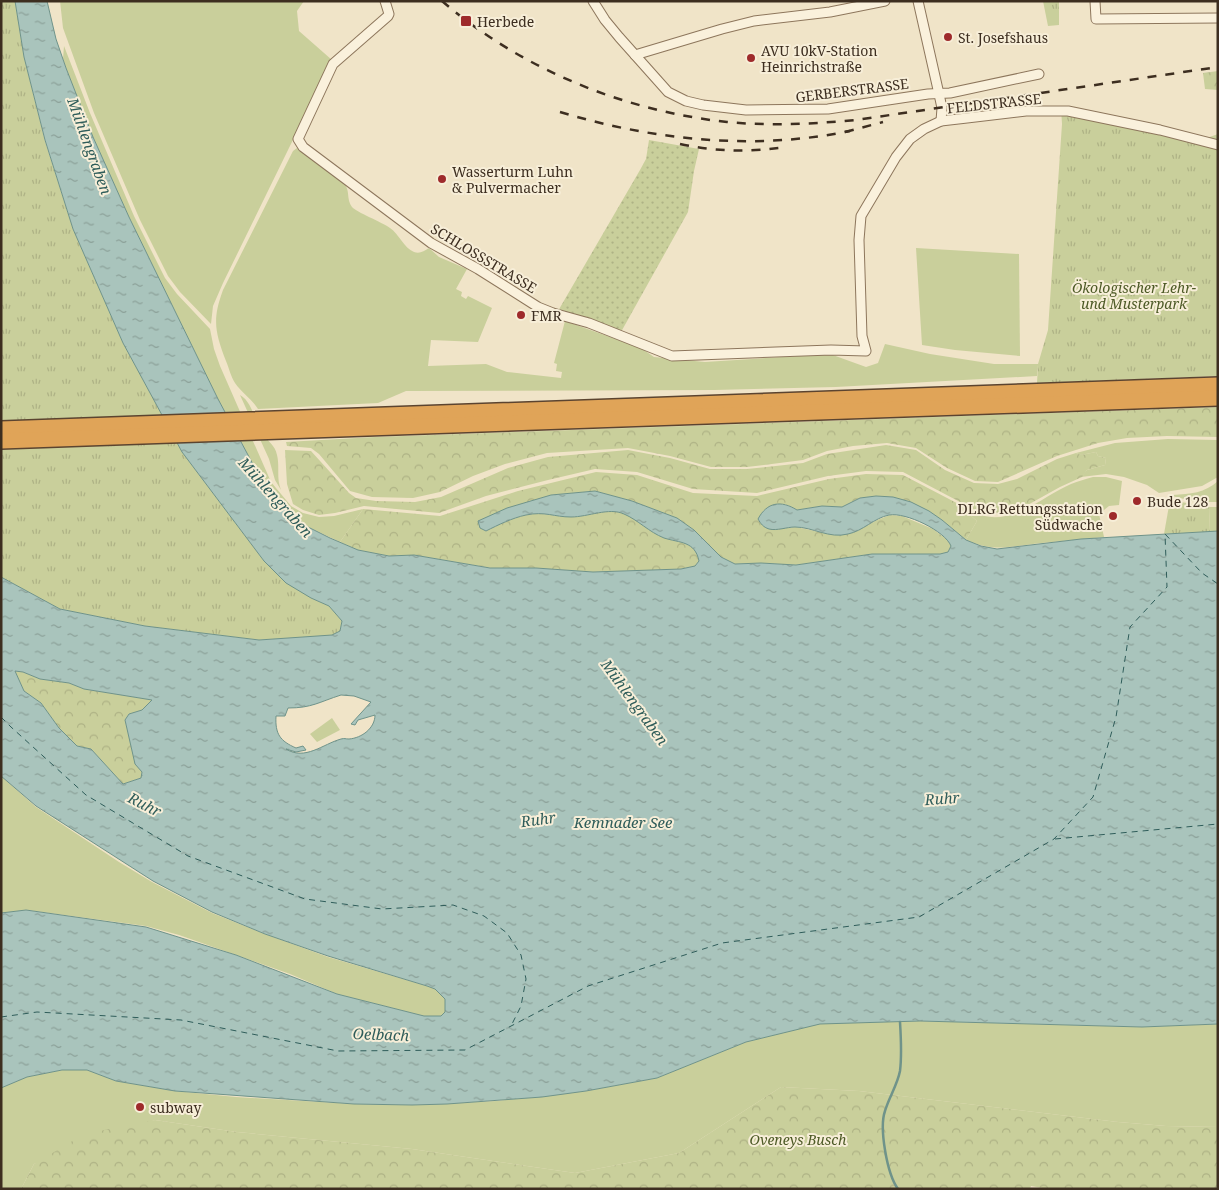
<svg xmlns="http://www.w3.org/2000/svg" width="1219" height="1190" viewBox="0 0 1219 1190" font-family="'Noto Serif',serif">
<style>
.grass{fill:#c9cf9b}
.forest{fill:url(#forest-crowns)}
.park{fill:url(#park-tufts)}
.garden{fill:url(#garden-dots)}
.water{fill:url(#water-ripples);stroke:#6f938a;fill-rule:evenodd}
.lines{fill:none;stroke-linecap:round;stroke-linejoin:round}
.stream{stroke:#6f938a;stroke-width:2.5}
.ferry{stroke:#2f5d5a;stroke-width:1;stroke-dasharray:6 5;stroke-linecap:butt}
.minor-casing{stroke:#8d765c;stroke-width:11}
.motorway-casing{stroke:#5b4430;stroke-width:18}
.minor{stroke:#faf1dc;stroke-width:9}
.motorway{stroke:#e0a458;stroke-width:15}
.rail{stroke:#3d2e20;stroke-width:2.5;stroke-dasharray:9 9;stroke-linecap:butt}
.poi-dot{fill:#9e2a2b;stroke:#f7eed8;stroke-width:2}
.labels{text-anchor:middle;dominant-baseline:central;stroke-width:4;stroke-linejoin:round;paint-order:stroke}
.poi-label{font-size:14px;fill:#3d2e20;stroke:#f7eed8;text-anchor:start}
.street-label{font-size:14px;fill:#3d2e20;stroke:#f7eed8}
.park-label{font-size:14px;font-style:italic;fill:#4d5a26;stroke:#f7eed8}
.water-label{font-size:15px;font-style:italic;fill:#2f5d5a;stroke:#f7eed8}
</style>
<defs>
<pattern id="forest-crowns" width="20" height="18" patternUnits="userSpaceOnUse" patternTransform="scale(1.25)"><rect width="20" height="18" fill="#c9cf9b"/><path d="M2 6a3 3 0 1 1 6 0M12 15a3 3 0 1 1 6 0" fill="none" stroke="#aeb285"/></pattern>
<pattern id="park-tufts" width="24" height="20" patternUnits="userSpaceOnUse" patternTransform="scale(1.25)"><rect width="24" height="20" fill="#c9cf9b"/><path d="M3 7l-1-3M5 7V3M7 7l1-3M15 17l-1-3M17 17v-4M19 17l1-3" fill="none" stroke="#aeb285"/></pattern>
<pattern id="garden-dots" width="8" height="8" patternUnits="userSpaceOnUse" patternTransform="scale(1.25)"><rect width="8" height="8" fill="#c9cf9b"/><path d="M2 2h.1M6 6h.1" fill="none" stroke="#aeb285" stroke-width="1.8" stroke-linecap="round"/></pattern>
<pattern id="water-ripples" width="26" height="14" patternUnits="userSpaceOnUse" patternTransform="scale(1.25)"><rect width="26" height="14" fill="#a9c4bc"/><path d="M2 4q2-2 4 0t4 0M15 11q2-2 4 0t4 0" fill="none" stroke="#8ba098"/></pattern>
</defs>
<rect width="100%" height="100%" fill="#f0e4c8"/>
<g class="grass">
<polygon points="60,1 304,1 297,11 299,31 332,60 223,283 213,306 211,324 180,292 168,276 140,220 94,113 63,28"/>
<polygon points="64,46 90,113 134,216 165,278 177,294 210,329 214,349 220,366 271,482 291,506 303,513 319,517 334,516 363,509 340,542 306,526 279,502 255,468 218,399 129,217 93,137 66,68 63,59"/>
<path d="M297 148C311 159 328 167 341 180 352 190 345 197 352 207 356 212 382 222 390 228 399 234 404 248 414 252 420 254 424 251 429 248L439 257 467 269 456 289 462 292 461 296 466 299 468 296 492 308 478 342 431 340 428 366 486 364 507 372 561 378 562 372 556 371 557 364 554 363 565 321 641 348 654 357 705 362 830 354 866 367 878 363 885 344 930 354 994 364H1044L1038 365 1037 376 836 387 714 390 406 391 378 403 258 409C251 398 241 392 235 383 231 377 229 368 226 361 215 332 212 320 223 290L293 151Z"/>
<polygon points="916,248 1019,254 1020,356 955,350 922,345"/>
<path d="M240 395C253 402 255 424 264 435 269 443 275 445 277 455 280 467 276 478 281 490L275 480 269 459Z"/>
<polygon points="1168,439 1218,440 1218,477 1202,486 1159,493 1147,485 1124,477 1106,474 1081,477 1087,470 1105,465 1106,458 1098,456 1096,452 1081,455 1076,453 1115,443"/>
<path d="M1093 477H1106L1122 481 1119 505 1109 506 1099 514 1104 537C1083 539 1063 541 1042 543 1010 546 997 553 966 540L977 521 970 515 972 511C1007 531 1041 497 1071 484 1078 481 1086 479 1093 477Z"/>
<path d="M1218 481V502H1196L1172 496 1173 495C1190 494 1205 493 1218 481Z"/>
<polygon points="1209,507 1218,507 1218,531 1210,532"/>
<polygon points="332,718 340,730 317,742 310,734"/>
<polygon points="1,776 36,807 119,862 152,882 212,913 265,934 328,957 427,986 435,989 445,999 445,1012 441,1016 424,1016 337,994 290,974 179,935 146,926 27,910 1,913"/>
<polygon points="920,1021 1142,1027 1218,1024 1218,1127 1166,1126 1118,1122 859,1091 781,1087 679,1153 575,1173 412,1149 237,1132 155,1120 34,1164 21,1189 1,1189 1,1088 27,1077 62,1070 87,1070 116,1081 175,1091 236,1097 354,1104 412,1105 496,1101 586,1091 657,1078 746,1042 820,1023"/>
</g>
<g class="forest">
<polygon points="1218,71 1218,90 1205,89 1203,73"/>
<polygon points="1218,407 1218,437 1167,436 1127,438 1098,443 1057,456 998,482 975,481 947,468 916,448 887,443 853,446 827,451 803,460 747,467 711,467 670,456 628,448 547,453 505,464 473,476 440,492 413,498 372,497 350,491 319,454 311,448 287,446 286,442 375,437"/>
<polygon points="886,445 916,450 945,470 974,483 998,484 1017,479 1057,459 1076,453 1081,455 1096,452 1098,456 1106,458 1105,465 1087,470 1082,477 1060,487 1024,507 1008,512 992,513 979,512 903,472 866,471 828,476 757,493 693,489 637,472 595,469 548,480 486,496 439,513 364,506 335,513 319,515 303,510 293,504 287,484 285,450 311,451 349,493 356,498 376,501 415,502 441,497 508,468 548,457 628,450 670,458 710,469 747,469 803,463 827,454"/>
<path d="M596 472 637 475 693 493 757 496 829 479 866 474 903 475 972 511 970 515 977 521 966 540 942 520 929 511 893 497 876 496 860 498 842 507 822 506 797 510C783 501 776 503 762 512L770 529 796 527 834 535 857 531 877 520 890 515 902 516 933 529 949 541 951 546 948 552 940 554H872L796 565 761 563 735 564 721 557 694 530 677 518 632 501 595 491 551 495 478 521 480 528 486 531C499 525 512 518 526 515 545 511 554 517 571 517 588 517 609 507 625 514 639 520 649 532 664 538 680 543 696 541 699 561L695 566 681 569 593 572 536 568H491L414 555 389 556 358 550 340 542 363 509 440 516 518 491Z"/>
<polygon points="15,671 23,672 40,679 69,683 84,689 153,700 142,710 129,714 125,720 142,772 141,778 123,784 91,749 77,746 59,728 41,703 24,691"/>
<polygon points="781,1087 859,1091 1118,1122 1166,1126 1218,1127 1218,1189 1048,1189 1031,1186 1030,1189 21,1189 34,1164 84,1134 155,1120 237,1132 412,1149 575,1173 679,1153"/>
</g>
<g class="park">
<polygon points="1,1 15,1 24,57 45,141 73,229 123,343 182,452 264,561 311,598 329,606 342,621 340,631 332,636 259,640 145,626 60,609 1,577"/>
<polygon points="1043,1 1059,1 1059,25 1048,26"/>
<polygon points="1061,108 1204,139 1218,134 1218,376 1037,383 1038,364 1048,330 1062,124"/>
<polygon points="1170,500 1209,507 1210,532 1164,534"/>
</g>
<polygon class="garden" points="649,140 699,149 694,171 688,212 621,332 558,311 640,170 646,159"/>
<path class="water" d="M15 1H47L56 39 66 68 93 137 129 217 218 399 255 468 279 502 306 526 330 538 358 550 389 556 414 555 490 568H536L593 572 681 569 695 566 699 561C695 541 680 543 664 538 649 532 638 520 624 514 609 507 588 517 571 517 554 517 545 511 526 515 512 518 498 525 486 531L480 528 478 521 507 508 551 495 595 491 632 501 677 518 694 530 721 557 735 564 761 563 796 565 872 554H940L948 552 951 546C945 531 906 512 889 515 874 518 863 531 848 534 829 539 813 527 795 527 787 527 777 531 769 529 763 527 761 524 758 519 767 502 781 500 797 510L822 506 842 507 860 498 876 496 893 497 911 502 929 511 942 520 966 540 981 546 997 549 1081 539 1218 531V1024L1142 1027 920 1021 820 1024 746 1042 657 1078 586 1091 542 1097 447 1104 412 1105 354 1104 175 1091 116 1081 87 1070H62L27 1077 1 1088V913L26 910 146 927 236 955 337 994 424 1016H441L445 1012V999L435 989 427 986 328 956 265 934 212 912 153 881 36 806 1 776V577L60 609 145 626 259 640 332 635 340 631 342 621 329 606 311 598 286 583 264 561 182 452 123 343 73 229 45 140 24 57ZM15 671 23 672 40 679 69 683 84 689 152 700 142 710 129 714 125 720 135 764 142 772 141 778 123 784 91 749 77 746 59 728 41 703 24 691ZM341 695 354 696 371 702 351 724 355 725 358 720 375 715C375 728 362 738 349 739 345 739 345 738 341 739 323 744 305 761 286 749L296 752 306 750 303 746 296 748C280 741 275 734 276 716H285L288 708C312 708 319 702 341 695Z"/>
<g class="lines">
<path class="stream" d="M898 1189C887 1174 879 1128 885 1111 889 1097 897 1086 900 1071 902 1055 901 1038 900 1022"/>
<g class="ferry">
<polyline points="1,717 11,727 86,795 188,856 305,899 382,909 453,905 484,916 507,933 521,955 526,979 521,1006 511,1026"/>
<polyline points="1055,839 1218,824"/>
<polyline points="1,1017 37,1012 181,1020 338,1051 465,1050 588,986 722,943 919,917 1054,839 1093,797 1116,717 1130,627 1167,587 1165,534 1202,573 1218,584"/>
</g>
<defs>
<g id="minor">
<polyline points="385,1 389,14 388,16 333,64 298,139 303,147 431,243 478,269 538,307 553,313 589,323 672,356 831,350 866,351 862,336 859,240 861,216 896,157 910,139 924,129 941,121 967,118 1026,111 1068,111 1160,130 1218,145"/>
<polyline points="593,1 605,20 619,37 668,92 686,101 703,105 746,110 828,109 928,94 950,93 1039,74"/>
<polyline points="918,1 939,94 942,108 941,121"/>
<polyline points="1095,1 1096,19 1218,18"/>
<polyline points="635,55 722,29 754,21 830,12 885,1"/>
</g>
<g id="motorway">
<polyline points="1,429 1218,385"/>
<polyline points="1,441 1218,398"/>
</g>
</defs>
<use href="#minor" class="minor-casing"/>
<use href="#motorway" class="motorway-casing"/>
<use href="#minor" class="minor"/>
<use href="#motorway" class="motorway"/>
<g class="rail">
<path d="M442 1C521 69 624 111 727 122 770 126 813 124 856 120L1218 67"/>
<path d="M560 112C653 140 753 151 850 131"/>
<polyline points="845,132 883,122"/>
<path d="M680 144C719 152 747 152 787 147"/>
</g>
</g>
<g class="poi-dot">
<rect x="460" y="15" width="12" height="12" rx="2.5"/>
<circle cx="948" cy="37" r="5"/>
<circle cx="751" cy="58" r="5"/>
<circle cx="442" cy="179" r="5"/>
<circle cx="521" cy="315" r="5"/>
<circle cx="1137" cy="501" r="5"/>
<circle cx="1113" cy="516" r="5"/>
<circle cx="140" cy="1107" r="5"/>
</g>
<g class="labels">
<g class="poi-label">
<text x="477" y="21">Herbede</text>
<text x="958" y="37">St. Josefshaus</text>
<text x="761" y="50">AVU 10kV-Station<tspan x="761" dy="16">Heinrichstraße</tspan></text>
<text x="452" y="171">Wasserturm Luhn<tspan x="452" dy="16">&amp; Pulvermacher</tspan></text>
<text x="531" y="315">FMR</text>
<text x="1147" y="501">Bude 128</text>
<text x="1103" y="508" text-anchor="end">DLRG Rettungsstation<tspan x="1103" dy="16">Südwache</tspan></text>
<text x="150" y="1107">subway</text>
</g>
<g class="street-label">
<text transform="translate(852 90) rotate(-7)">GERBERSTRASSE</text>
<text transform="translate(994 103) rotate(-6)">FELDSTRASSE</text>
<text transform="translate(484 258) rotate(31)">SCHLOSSSTRASSE</text>
</g>
<g class="park-label">
<text x="1134" y="287">Ökologischer Lehr-<tspan x="1134" dy="16">und Musterpark</tspan></text>
<text x="798" y="1139">Oveneys Busch</text>
</g>
<g class="water-label">
<text transform="translate(90 146) rotate(70)">Mühlengraben</text>
<text transform="translate(276 497) rotate(48)">Mühlengraben</text>
<text transform="translate(635 702) rotate(54)">Mühlengraben</text>
<text transform="translate(942 798) rotate(-4)">Ruhr</text>
<text transform="translate(145 804) rotate(27)">Ruhr</text>
<text transform="translate(538 819) rotate(-8)">Ruhr</text>
<text x="623" y="822">Kemnader See</text>
<text transform="translate(381 1034) rotate(2)">Oelbach</text>
</g>
</g>
<rect width="1219" height="1190" fill="none" stroke="#3d2e20" stroke-width="5"/>
</svg>
